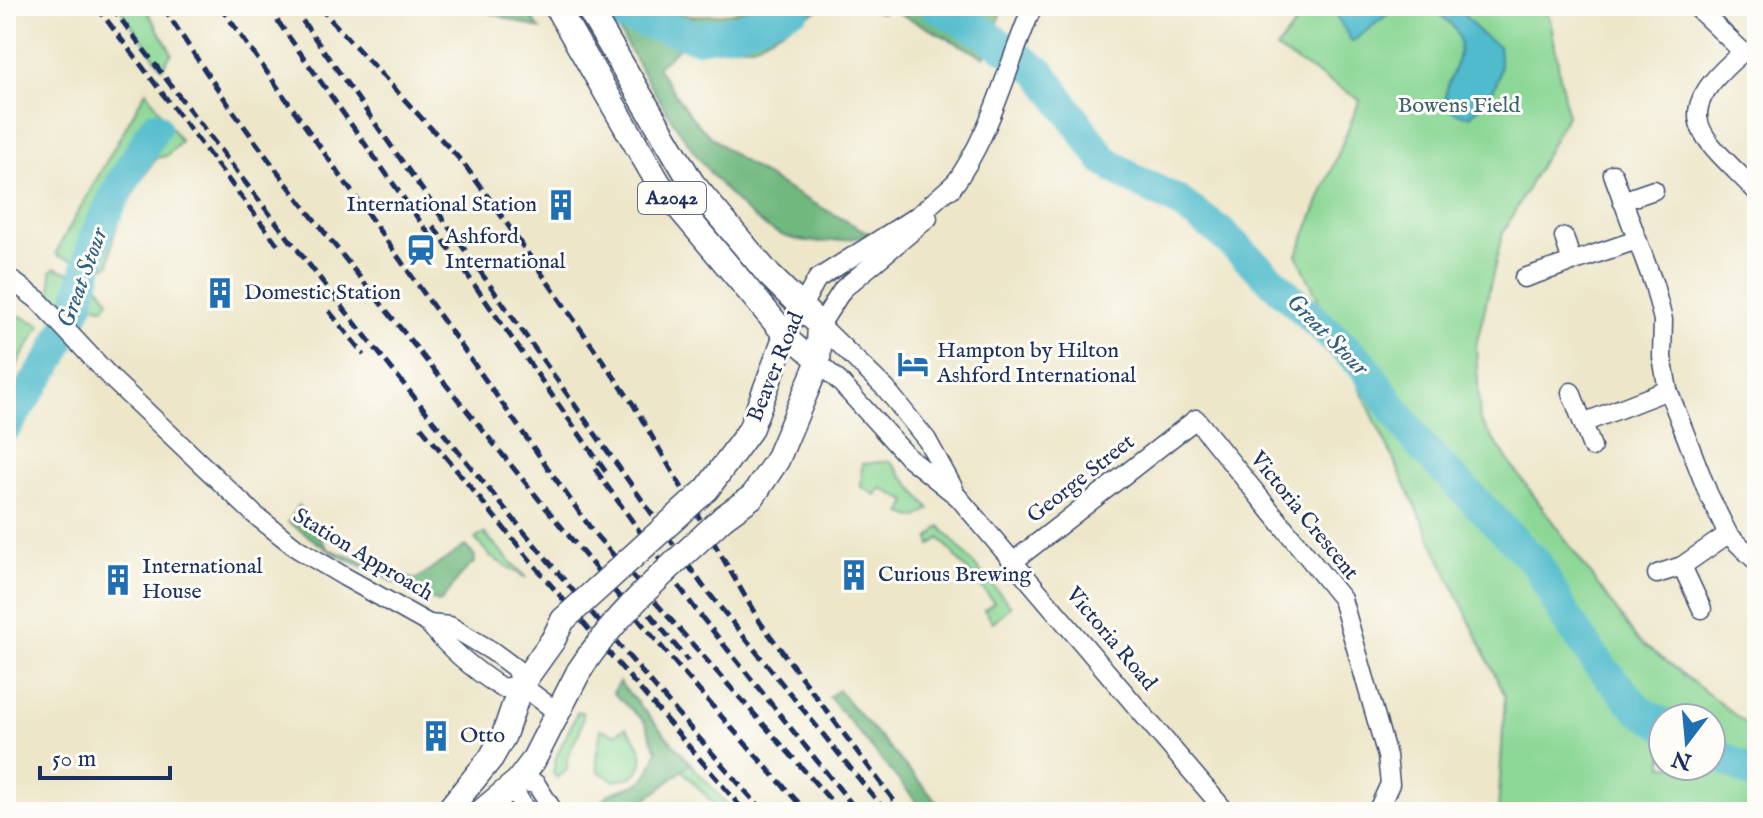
<svg xmlns="http://www.w3.org/2000/svg" width="1763" height="818" viewBox="0 0 1763 818" font-family="'IM FELL English',serif">
<style>
.green{fill:#8bd795;stroke:#53837a;stroke-width:2;fill-rule:evenodd}
.forest{fill:#70b87e;stroke:#46746e;stroke-width:2}
.water{fill:#50bbcc;stroke:#367595;stroke-width:2}
.lines{fill:none;stroke-linecap:round;stroke-linejoin:round}
.stream{stroke:#50bbcc;stroke-width:5}
.river{stroke:#50bbcc;stroke-width:32}
.minor-casing{stroke:#3a4a6e;stroke-width:21}
.major-casing{stroke:#3a4a6e;stroke-width:27}
.minor{stroke:#fff;stroke-width:18}
.major{stroke:#fff;stroke-width:24}
.rail{stroke:#1b2f5e;stroke-width:5;stroke-dasharray:12 6;stroke-linecap:butt}
.major-bridge-casing{stroke:#3a4a6e;stroke-width:27;stroke-linecap:butt}
.major-bridge{stroke:#fff;stroke-width:24}
.labels{text-anchor:middle;dominant-baseline:central;stroke-width:6;stroke-linejoin:round;paint-order:stroke}
.shield{fill:#fdfcf7;stroke:#5f6c8c;stroke-width:2}
.shield-label{font-size:20px;font-weight:bold;fill:#1b2f5e}
.park-label{font-size:22px;fill:#3d616e;stroke:#fdfcf7}
.poi-label{font-size:22px;fill:#1b2f5e;stroke:#fdfcf7;text-anchor:start}
.street-label{font-size:22px;fill:#1b2f5e;stroke:#fdfcf7}
.water-label{font-size:24px;font-style:italic;fill:#2e6084;stroke:#fdfcf7}
</style>
<rect width="100%" height="100%" fill="#fdfcf7"/>
<filter id="ink" filterUnits="userSpaceOnUse"><feTurbulence type="fractalNoise" baseFrequency=".0125" numOctaves="2"/><feDisplacementMap in="SourceGraphic" scale="16" xChannelSelector="R" yChannelSelector="G"/><feConvolveMatrix kernelMatrix="1 2 1 2 8 2 1 2 1" color-interpolation-filters="sRGB"/></filter>
<filter id="wash" filterUnits="userSpaceOnUse"><feTurbulence type="fractalNoise" baseFrequency=".006" numOctaves="4" result="noise"/><feDisplacementMap in="SourceGraphic" scale="32" xChannelSelector="R" yChannelSelector="G"/><feGaussianBlur stdDeviation="1.8" result="paint"/><feColorMatrix in="noise" values="0 0 0 0 0 0 0 0 0 0 0 0 0 0 0 0 0 1.4 0 .05"/><feComposite in="paint" operator="in"/></filter>
<g filter="url(#wash)">
<rect width="100%" height="100%" fill="#ede6c9"/>
<g class="green">
<polygon points="118,6 144,6 172,53 162,68"/>
<path d="M1310 6H1538L1550 18 1567 115 1502 235 1476 346 1480 421 1637 639 1757 732V812H1498L1505 696 1297 255 1360 100 1276 49ZM1663 718H1711V766H1663Z"/>
<path d="M146 91 181 142 166 156 156 158C136 189 109 226 110 264L102 268 58 256 56 253 64 237Z"/>
<polygon points="55,268 96,281 109,300 104,308 94,305 82,317 87,321 80,326 51,298 51,271"/>
<polygon points="6,310 41,325 6,383"/>
<polygon points="890,461 930,509 916,518 902,513 907,501 881,488 876,495 861,487 862,464"/>
<polygon points="940,526 1011,606 993,622 984,610 994,602 940,538 931,545 929,539"/>
<polygon points="484,533 526,578 491,557 475,539"/>
<path d="M578 711 583 713C583 739 565 746 567 770L557 778 553 774 556 757Z"/>
<path d="M626 727C640 743 651 758 634 776L614 781 598 771 596 758 601 729 615 734Z"/>
<polygon points="690,763 734,812 721,812 682,770"/>
</g>
<g class="forest">
<polygon points="469,6 524,6 540,29"/>
<path d="M605 6H653L691 16 732 13 755 6H825L753 46H681L657 67C674 92 690 120 714 139 761 179 819 205 872 235 846 240 820 245 794 239 722 223 640 68 605 6Z"/>
<polygon points="858,6 995,6 1003,10 984,57 887,7 882,13"/>
<path d="M299 505 328 549 415 580 465 546 475 556V562C459 573 454 588 440 602L430 599 331 552 288 522Z"/>
<path d="M619 682 690 763C660 790 639 812 598 812 599 787 629 793 643 780 650 773 654 761 657 751L645 722 613 693Z"/>
<polygon points="838,690 946,812 925,812 829,697"/>
</g>
<g class="water">
<polygon points="1344,6 1398,6 1352,42 1337,17"/>
<path d="M1429 6H1456L1481 34 1499 46C1504 79 1494 96 1470 116 1418 110 1466 69 1459 39 1456 25 1440 15 1429 6Z"/>
</g>
<g class="lines">
<g class="stream">
<polyline points="1754,739 1755,737"/>
<polyline points="1740,767 1744,760"/>
</g>
<g class="river">
<polyline points="588,6 697,37 737,31 797,6"/>
<polyline points="935,6 986,34 1041,73 1103,159 1131,178 1176,200 1219,231 1363,365 1419,444 1537,564 1565,616 1601,667 1639,710 1663,724"/>
<polyline points="6,426 53,356 78,303 95,237 119,188 155,127"/>
<polyline points="1711,751 1757,776"/>
</g>
</g>
</g>
<g filter="url(#ink)">
<g class="lines">
<defs>
<g id="minor">
<path d="M1695 6 1743 52C1666 117 1699 133 1757 192"/>
<polyline points="1613,174 1654,285 1663,320 1662,357 1668,390 1708,493 1728,534 1757,562"/>
<polyline points="957,181 920,214 817,279 786,335 839,381 908,457 958,497 1226,812"/>
<path d="M951 189C992 134 1006 68 1033 6"/>
<polyline points="1622,201 1654,190"/>
<polyline points="928,218 843,289 820,325 886,389 927,440 954,489"/>
<polyline points="1564,237 1572,262"/>
<polyline points="1524,278 1637,240"/>
<polyline points="10,279 38,300 113,380 255,515 298,549 345,577 429,624 450,626 492,651 515,668 521,685 557,712"/>
<polyline points="1571,392 1592,447"/>
<polyline points="1583,423 1668,390"/>
<polyline points="1014,561 1196,419 1342,599 1387,756 1390,784 1377,812"/>
<polyline points="1682,566 1702,609"/>
<polyline points="1657,574 1682,566 1728,534"/>
<path d="M429 624C450 650 474 670 502 688L521 685"/>
<polyline points="518,781 536,784 554,812"/>
<polyline points="518,781 516,794 527,812"/>
</g>
<g id="major">
<polyline points="556,6 659,184 786,335 750,430 707,489"/>
<polyline points="587,6 692,183 769,275 820,325 818,363 777,460 753,496 724,517"/>
<polyline points="447,812 491,758 504,735 521,685 553,640"/>
<polyline points="481,812 518,781 533,761 579,671"/>
</g>
</defs>
<use href="#minor" class="minor-casing"/>
<use href="#major" class="major-casing"/>
<use href="#minor" class="minor"/>
<use href="#major" class="major"/>
<g class="rail">
<polyline points="96,6 278,245"/>
<path d="M111 6C319 283 534 553 764 812"/>
<path d="M163 6C240 130 331 241 422 355 547 510 672 665 807 812"/>
<polyline points="220,6 594,533 841,812"/>
<polyline points="267,6 434,241"/>
<polyline points="292,6 703,586 886,812"/>
<polyline points="318,6 464,164 491,201 633,404 760,622 901,810"/>
<polyline points="433,226 608,475"/>
<polyline points="329,311 364,355"/>
<polyline points="421,427 544,577 745,812"/>
<polyline points="595,469 696,610 858,812"/>
<polyline points="650,614 688,661"/>
</g>
<defs>
<g id="major-bridge">
<polyline points="553,640 563,620 707,489"/>
<path d="M579 671C618 610 672 566 724 517"/>
</g>
</defs>
<use href="#major-bridge" class="major-bridge-casing"/>
<use href="#major-bridge" class="major-bridge"/>
</g>
</g>
<defs>
<symbol id="building-bare" viewBox="-9 -9 18 18"><path d="M-4-6H4V6H1V3H-1V6H-4ZM-2.5-4.3h1.7v1.8h-1.7ZM.8-4.3h1.7v1.8H.8ZM-2.5-1h1.7V.8h-1.7ZM.8-1h1.7V.8H.8Z" fill="#1f6fb2" stroke="#fdfcf7" stroke-width="2.5" paint-order="stroke"/></symbol>
<symbol id="station-bare" viewBox="-9 -9 18 18"><path d="M-3-6H3Q5-6 5-4V2Q5 4 3 4L4.5 6H3L1.5 4h-3L-3 6H-4.5L-3 4Q-5 4-5 2V-4Q-5-6-3-6ZM-3.5-4v3h7v-3ZM-3.5 1v1.5H-2V1ZM2 1v1.5H3.5V1Z" fill="#1f6fb2" stroke="#fdfcf7" stroke-width="2.5" paint-order="stroke"/></symbol>
<symbol id="hotel-bare" viewBox="-9 -9 18 18"><path d="M-6-4.5h1.5V1H6V5H4.5V3h-9V5H-6ZM-4 0a1.8 1.8 0 1 1 3.6 0ZM.5 0V-2.5h3Q6-2.5 6 0Z" fill="#1f6fb2" stroke="#fdfcf7" stroke-width="2.5" paint-order="stroke"/></symbol>
</defs>
<g fill-rule="evenodd">
<use href="#building-bare" x="539" y="183" width="44" height="44"/>
<use href="#station-bare" x="399" y="228" width="44" height="44"/>
<use href="#building-bare" x="198" y="271" width="44" height="44"/>
<use href="#hotel-bare" x="891" y="342" width="44" height="44"/>
<use href="#building-bare" x="832" y="553" width="44" height="44"/>
<use href="#building-bare" x="96" y="558" width="44" height="44"/>
<use href="#building-bare" x="414" y="714" width="44" height="44"/>
</g>
<g class="labels">
<rect class="shield" x="638" y="182" width="68" height="32" rx="6"/>
<g class="shield-label">
<text x="672" y="198">A2042</text>
</g>
<g class="park-label">
<text x="1459" y="106">Bowens Field</text>
</g>
<g class="poi-label">
<text x="537" y="205" text-anchor="end">International Station</text>
<text x="445" y="237">Ashford<tspan x="445" dy="25">International</tspan></text>
<text x="244" y="293">Domestic Station</text>
<text x="937" y="351">Hampton by Hilton<tspan x="937" dy="25">Ashford International</tspan></text>
<text x="142" y="567">International<tspan x="142" dy="25">House</tspan></text>
<text x="878" y="575">Curious Brewing</text>
<text x="460" y="736">Otto</text>
</g>
<g class="street-label">
<text transform="translate(776 367) rotate(-68)">Beaver Road</text>
<text transform="translate(1081 479) rotate(-38)">George Street</text>
<text transform="translate(1304 516) rotate(51)">Victoria Crescent</text>
<text transform="translate(363 555) rotate(31)">Station Approach</text>
<text transform="translate(1111 639) rotate(50)">Victoria Road</text>
</g>
<g class="water-label">
<text transform="translate(83 278) rotate(-70)">Great Stour</text>
<text transform="translate(1327 335) rotate(45)">Great Stour</text>
</g>
</g>
<rect width="1763" height="818" fill="none" stroke="#fdfcf7" stroke-width="32"/>
<g transform="translate(1687 742) rotate(196)"><circle r="38" fill="#fdfcf7" stroke="#a3aaba" stroke-width="2"/>
<path d="M0-6L14 30L0 20L-14 30Z" fill="#1f6fb2"/>
<text y="-12" font-size="22" font-weight="bold" text-anchor="middle" fill="#1b2f5e">N</text>
</g>
<path d="M40 766v12h130v-12" fill="none" stroke="#1b2f5e" stroke-width="4"/>
<text x="52" y="766" font-size="24" fill="#1b2f5e" stroke="#fdfcf7" stroke-width="6" paint-order="stroke">50 m</text>
</svg>
